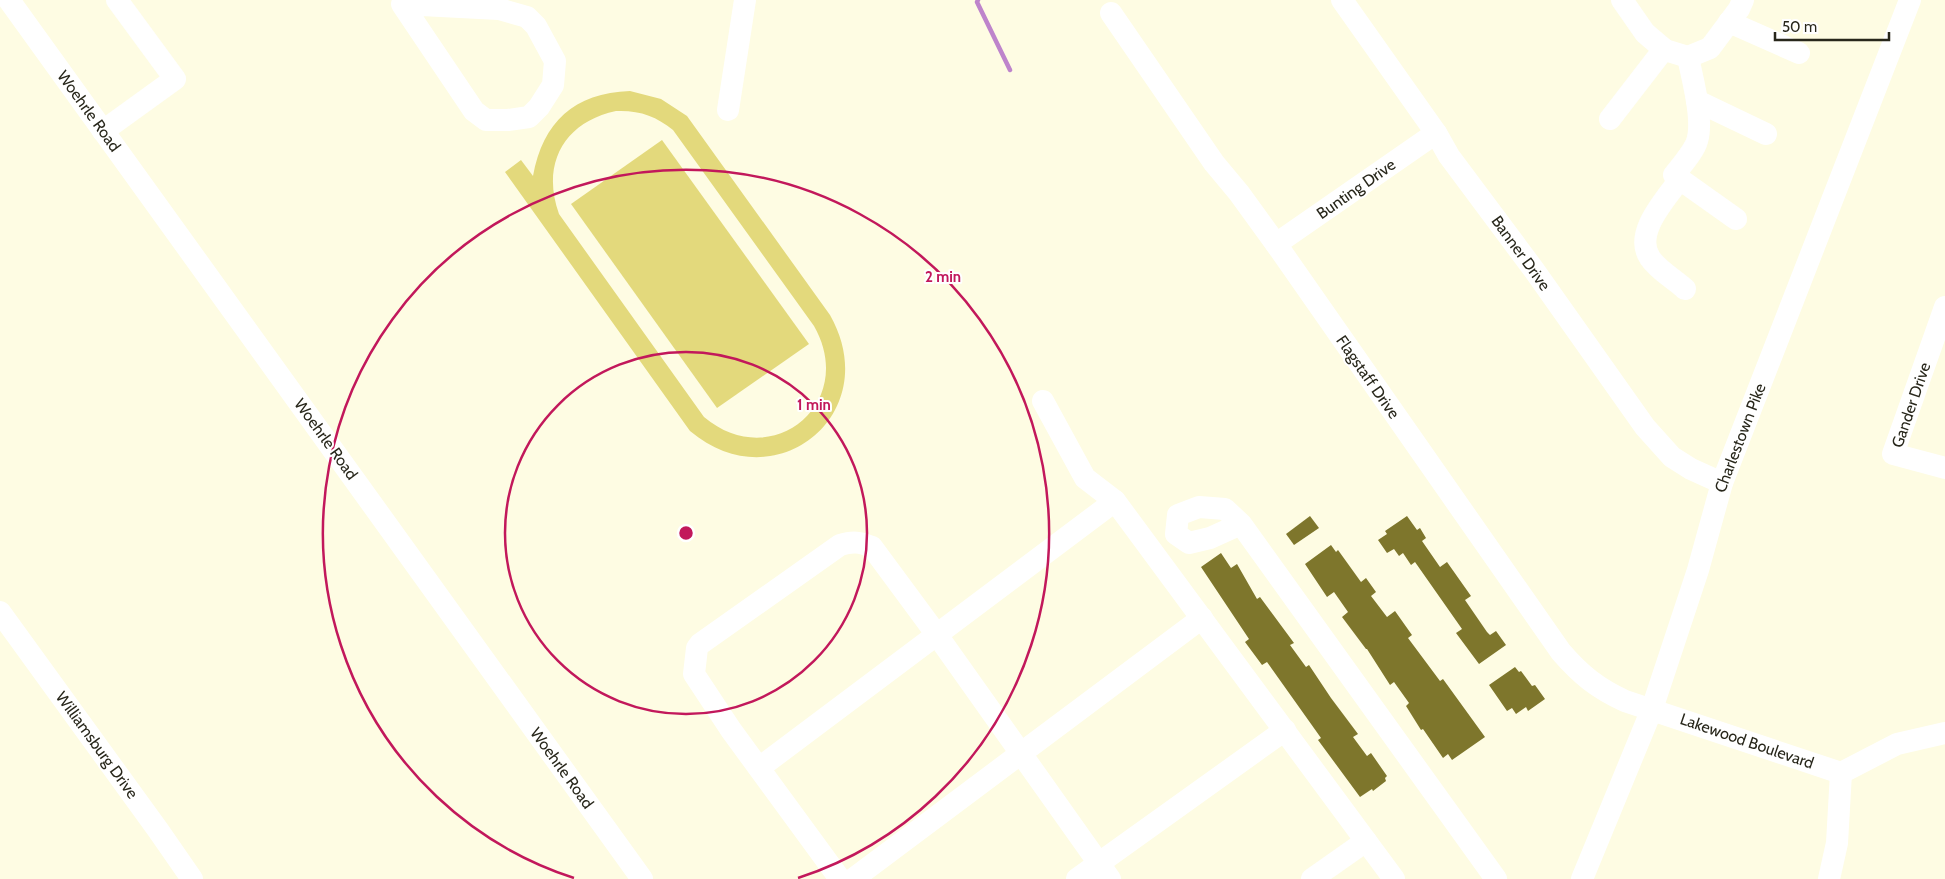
<svg xmlns="http://www.w3.org/2000/svg" width="1945" height="879" viewBox="0 0 1945 879" font-family="Cabin,sans-serif">
<style>
.green{fill:#e3d97c;fill-rule:evenodd}
.lines{fill:none;stroke-linecap:round;stroke-linejoin:round}
.stream{stroke:#be84cb;stroke-width:4.5}
.building{fill:#7e762c}
.minor{stroke:#fff;stroke-width:22}
.ring{fill:none;stroke:#c2185b;stroke-width:2.5}
.labels{text-anchor:middle;dominant-baseline:central;stroke-width:4;stroke-linejoin:round;paint-order:stroke}
.street-label{font-size:16px;fill:#28271b;stroke:#fff}
.centre{fill:#c2185b;stroke:#fff;stroke-width:2.5}
.ring-label{font-size:15px;text-anchor:middle;font-weight:bold;fill:#c2185b;stroke:#fff;stroke-width:4;stroke-linejoin:round;paint-order:stroke}
</style>
<rect width="100%" height="100%" fill="#fefce3"/>
<g class="green">
<path d="M630 91 661 99 687 116 830 315C886 414 775 503 690 431L505 172 521 160 533 176C543 122 574 93 630 91ZM616 111C639 110 656 116 673 130L814 326C858 403 772 474 704 417L559 214C541 164 564 122 616 111Z"/>
<polygon points="662,140 809,344 717,408 571,204"/>
</g>
<g class="lines">
<polyline class="stream" points="978,0 977,2 1010,70"/>
</g>
<g class="building">
<polygon points="1310,516 1319,528 1294,545 1286,534"/>
<polygon points="1407,516 1417,530 1420,528 1426,538 1422,541 1440,567 1447,562 1471,596 1465,600 1487,632 1490,635 1496,631 1506,645 1479,664 1456,633 1462,629 1415,562 1411,565 1403,553 1399,556 1394,549 1387,553 1378,540 1387,534 1385,531"/>
<polygon points="1331,545 1336,552 1338,550 1361,582 1366,578 1376,592 1371,596 1387,617 1395,611 1412,635 1408,638 1440,681 1443,679 1485,737 1452,760 1448,754 1443,758 1423,729 1421,730 1406,706 1409,703 1394,682 1390,685 1367,649 1366,649 1342,617 1348,612 1334,592 1327,597 1305,564"/>
<polygon points="1221,553 1231,568 1237,564 1257,599 1260,597 1294,643 1290,645 1306,667 1309,665 1331,698 1358,734 1353,737 1367,756 1371,753 1387,776 1385,778 1386,781 1373,791 1372,789 1360,797 1318,740 1321,738 1267,662 1262,665 1245,642 1249,639 1201,567"/>
<polygon points="1515,667 1519,672 1521,671 1532,686 1535,685 1545,699 1528,711 1526,707 1516,714 1512,708 1507,711 1489,685"/>
</g>
<g class="lines">
<g class="minor">
<polyline points="9,0 642,879"/>
<polyline points="1342,0 1436,133 1449,156 1534,270 1645,427 1672,457 1691,469 1722,483"/>
<polyline points="1622,0 1645,33 1665,50 1688,57 1710,48 1739,9 1743,0"/>
<polygon points="402,4 499,9 527,17 536,26 555,61 553,85 539,107 529,117 508,120 486,120 474,111"/>
<path d="M1111 13 1214 163 1239 193 1276 244 1561 652C1581 675 1597 688 1625 701L1841 773 1897 744 1945 733"/>
<polyline points="1729,22 1799,53"/>
<path d="M1688 57C1692 78 1706 126 1695 146 1690 156 1681 166 1674 175L1736 219"/>
<polyline points="1697,101 1766,134"/>
<polyline points="728,110 745,0"/>
<polyline points="1610,119 1664,49"/>
<polyline points="103,131 175,79 117,0"/>
<path d="M1680 179C1666 199 1633 233 1650 258 1658 270 1674 279 1685 289"/>
<polyline points="1276,244 1436,133"/>
<polyline points="1945,307 1893,454 1945,468"/>
<polyline points="1043,401 1085,478 1115,501 1394,879"/>
<polyline points="1241,524 1210,538 1189,543 1176,534 1178,515 1199,507 1225,509 1241,524 1496,879"/>
<polyline points="0,612 158,830 192,879"/>
<polyline points="759,768 1115,501"/>
<path d="M840 879 731 730 694 674 697 648 700 644 840 545C853 541 860 542 872 547L937 635 1110 879"/>
<polyline points="853,879 1202,618"/>
<polyline points="1077,879 1285,730"/>
<polyline points="1312,879 1366,841"/>
<polyline points="1582,879 1652,709 1698,570 1722,483 1910,0"/>
<polyline points="1829,879 1837,843 1841,773"/>
</g>
</g>
<g class="ring">
<circle cx="686" cy="533" r="181"/>
<path d="M574 878A363 363 0 1 1 798 878"/>
</g>
<g class="labels">
<g class="street-label">
<text transform="translate(89 111) rotate(54)">Woehrle Road</text>
<text transform="translate(1356 189) rotate(-35)">Bunting Drive</text>
<text transform="translate(1521 253) rotate(54)">Banner Drive</text>
<text transform="translate(1368 377) rotate(55)">Flagstaff Drive</text>
<text transform="translate(1911 405) rotate(-71)">Gander Drive</text>
<text transform="translate(1740 438) rotate(-69)">Charlestown Pike</text>
<text transform="translate(326 439) rotate(54)">Woehrle Road</text>
<text transform="translate(1747 741) rotate(19)">Lakewood Boulevard</text>
<text transform="translate(97 745) rotate(54)">Williamsburg Drive</text>
<text transform="translate(562 768) rotate(54)">Woehrle Road</text>
</g>
</g>
<circle cx="686" cy="533" r="8" class="centre"/>
<g class="ring-label">
<text x="943" y="282">2 min</text>
<text x="814" y="410">1 min</text>
</g>
<path d="M1775 32v8h114v-8" fill="none" stroke="#28271b" stroke-width="2.5"/>
<text x="1782" y="32" font-size="15" fill="#28271b" stroke="#ffffff" stroke-width="4" paint-order="stroke">50 m</text>
</svg>
